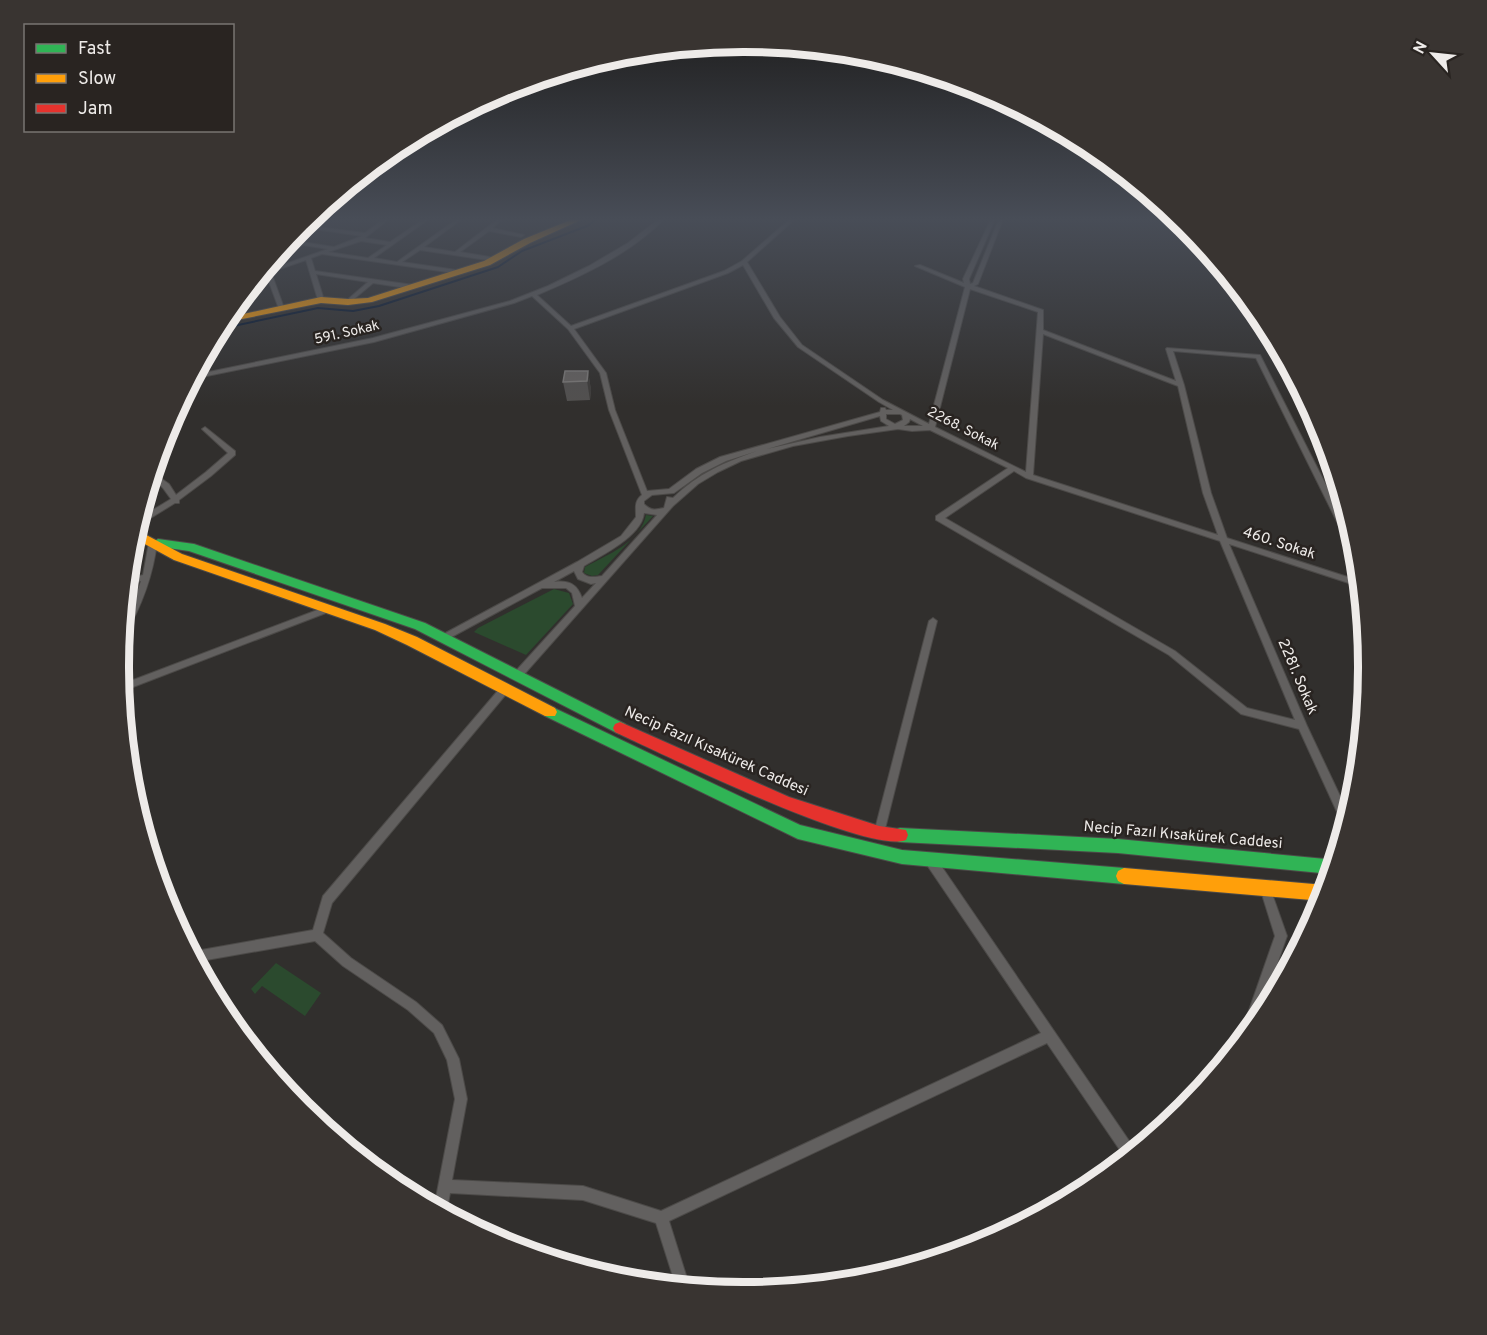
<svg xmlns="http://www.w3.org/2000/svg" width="1487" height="1335" viewBox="0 0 1487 1335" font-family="Overpass,sans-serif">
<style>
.green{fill:#2b4a2e}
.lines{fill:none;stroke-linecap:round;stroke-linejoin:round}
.stream{stroke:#041631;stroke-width:2}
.street-casing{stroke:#4c4a48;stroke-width:2}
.fast-casing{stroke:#4c4a48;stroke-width:2}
.slow-casing{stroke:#4c4a48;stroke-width:2}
.jam-casing{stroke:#4c4a48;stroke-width:2}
.street{fill:#62605f;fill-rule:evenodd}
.fast{fill:#30b455;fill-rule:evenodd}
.slow{fill:#ff9f0a;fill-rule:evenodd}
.jam{fill:#e5322d;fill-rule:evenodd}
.wall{fill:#52504f}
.shaded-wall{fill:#3e3c3a}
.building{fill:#63605f;stroke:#787675;stroke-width:1.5}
.labels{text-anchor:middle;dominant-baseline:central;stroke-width:5;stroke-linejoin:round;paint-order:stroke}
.far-street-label{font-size:14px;fill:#eeebe9;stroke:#292421}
.street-label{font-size:15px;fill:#eeebe9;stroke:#292421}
.rim{fill:none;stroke:#eeebe9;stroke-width:8}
</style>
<rect width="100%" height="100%" fill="#312f2d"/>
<g class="green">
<path d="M646 515 653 516 598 575 592 576 584 573 585 567C607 555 641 542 646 515Z"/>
<polygon points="554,589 569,593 573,604 526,655 474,632 478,628"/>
<polygon points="276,963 321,993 305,1016 262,986 255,994 251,989"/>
</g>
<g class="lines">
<polyline class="stream" points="219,329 318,308 353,311 379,306 498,267 522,251 587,226 597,219"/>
<defs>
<g id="street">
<path d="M384 219H389L365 238 390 242 424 219H429L374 258 397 262 457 219H462L424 247 455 252 498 219H503L492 228 524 235 521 237 489 231 460 252 496 258V260L494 261 420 250 402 262 463 271V273L461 274 322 254 311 258 315 271 413 285 416 287 413 289 373 283 348 304 345 302 346 301 368 282 316 274 324 300 321 302 318 300 306 260 271 272 284 308 279 309 266 274 260 275 265 269 268 270 328 249 303 245 276 260H272L276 255 297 244 287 242 289 240 334 247 362 236 300 227 301 225 365 233ZM361 241 387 245 368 258 328 252Z"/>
<path d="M659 219H664C630 254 582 276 537 295L571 326 724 271 742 261 790 219H795L747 262 780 317 802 345 883 400 929 424 965 287 915 266 920 265 964 283 963 279 991 219H995L969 279 970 284 973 283 999 219H1003L978 284 974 286 1043 310V330L1176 381 1166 349 1167 348 1260 355 1357 546 1358 559 1354 556 1256 358 1173 351 1184 385 1211 493 1227 538 1360 581 1361 587 1229 544 1307 726 1349 815 1346 826 1343 825 1299 729 1241 714 1169 655 936 520V516L1008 468 930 430 912 431 898 429 848 436 793 446 741 461 718 472 698 484 673 506 520 679H514L512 676 514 673 575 606 572 593 566 588H542L446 640H440L439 638 440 636 577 562 621 536 636 517C636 508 634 501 642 495L609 410 600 373 568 329 532 296 514 303 374 342 192 379 194 375 373 338 510 301 548 286 589 266 628 243ZM743 265 774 318 798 347 879 402 893 410H886L885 408H881L880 412 720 457 696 469 669 489 647 491 615 410 606 373 574 329 728 273ZM970 289 1038 312 1026 472 935 427ZM1043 334 1178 386 1203 493 1218 535 1033 475ZM886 414H900L902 415 903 420 895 424 886 419ZM880 416 881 421 889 426 820 437 767 449ZM910 419 923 426H904L909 422ZM757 451C723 463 699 473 673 498L667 497 664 508C655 510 651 511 644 504V501L652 495 674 493 702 473 726 461ZM1014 471 1026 478 1220 541 1295 720 1247 708 1175 651 945 518ZM644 513 657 515 602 576C595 577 587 579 582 572L584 566C602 555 642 536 644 513ZM574 571 578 579 591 584 596 583 582 598C577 584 569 580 554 582Z"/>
<polygon points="237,304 241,319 238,321 235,319 233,308"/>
<polygon points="205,427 235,451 235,455 211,476 179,500 179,503 175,503 136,527 138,519 171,499 163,488 151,477 152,472 169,484 176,495 206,472 228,453 203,430 202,429"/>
<polygon points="145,536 148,537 149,539 148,541 130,545 132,540"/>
<path d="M153 539 157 542C153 577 141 607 124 637L121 638C123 618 135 601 141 581L126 585 127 579 143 575 149 542Z"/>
<polygon points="328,606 331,607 332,609 331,611 120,692 120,685"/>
<polygon points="933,618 937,621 884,833 883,836 879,838 875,836 874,833 929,621"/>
<polygon points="504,686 507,687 509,690 507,693 332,903 323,933 351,958 416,1002 442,1025 459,1059 467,1099 452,1180 583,1186 661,1211 1041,1033 925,862 924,858 925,854 929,853 933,854 1136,1151 1126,1159 1047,1043 669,1221 690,1288 676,1286 656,1223 583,1200 450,1193 446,1214 434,1208 455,1099 447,1060 434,1033 408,1010 343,966 315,941 195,962 190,952 313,930 323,896 501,687"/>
<polygon points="1265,883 1269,884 1270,888 1287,936 1256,1024 1243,1041 1240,1036 1275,936 1260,888 1261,884"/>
</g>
<g id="fast">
<polygon points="158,539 194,544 425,623 625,724 627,728 625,732 620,734 615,732 415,629 189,551 154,546 152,543"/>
<polygon points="550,706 800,825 902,850 1124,868 1130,871 1132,876 1130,881 1124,884 902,864 798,839 545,716 543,712 545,708"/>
<polygon points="900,828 1118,839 1336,860 1331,874 1118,853 900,842 894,840 892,835 894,830"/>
</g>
<g id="slow">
<polygon points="573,219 583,219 530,243 490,265 372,302 348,305 321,303 222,323 225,318 321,297 348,299 368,298 484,261 524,239"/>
<polygon points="135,529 182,554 385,624 417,637 555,708 557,712 555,716 545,716 407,645 375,630 174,560 132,537"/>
<polygon points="1124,868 1325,885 1328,886 1323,901 1124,884 1118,881 1116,876 1118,871"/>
</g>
<path id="jam" d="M620 722 789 797 879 826 906 830 908 835 906 840C867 855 661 753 615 732L613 728 615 724Z"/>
</defs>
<use href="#street" class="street-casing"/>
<use href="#fast" class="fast-casing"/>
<use href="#slow" class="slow-casing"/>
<use href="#jam" class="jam-casing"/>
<use href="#street" class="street"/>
<use href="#fast" class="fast"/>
<use href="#slow" class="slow"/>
<use href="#jam" class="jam"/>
</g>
<polygon class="wall" points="588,371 591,390 590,400 567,401 563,382"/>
<polygon class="shaded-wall" points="588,371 591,390 590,400 587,381"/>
<polygon class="building" points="565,371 588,371 587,381 563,382"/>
<linearGradient id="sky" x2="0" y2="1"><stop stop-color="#1b1a19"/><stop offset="0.54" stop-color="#484d57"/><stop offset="1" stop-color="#484d57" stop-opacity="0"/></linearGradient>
<rect width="1487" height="406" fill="url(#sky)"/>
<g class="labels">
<g class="far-street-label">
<text transform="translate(347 333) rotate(-13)">591. Sokak</text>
<text transform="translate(963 429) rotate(27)">2268. Sokak</text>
</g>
<g class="street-label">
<text transform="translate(1279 544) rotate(18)">460. Sokak</text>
<text transform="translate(1297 677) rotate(67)">2281. Sokak</text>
<text transform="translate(716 752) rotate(24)">Necip Fazıl Kısakürek Caddesi</text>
<text transform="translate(1183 836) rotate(5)">Necip Fazıl Kısakürek Caddesi</text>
</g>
</g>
<path d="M0 0H1487V1335H0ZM743 52H744A614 614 0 0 1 1358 666V668A614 614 0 0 1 744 1282H743A614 614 0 0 1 129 668V666A614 614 0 0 1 743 52Z" fill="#393431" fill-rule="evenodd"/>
<path class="rim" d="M743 52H744A614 614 0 0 1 1358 666V668A614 614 0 0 1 744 1282H743A614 614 0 0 1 129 668V666A614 614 0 0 1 743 52Z"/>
<rect x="24" y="24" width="210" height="108" fill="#292421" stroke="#787471" stroke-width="1.5"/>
<rect x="36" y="44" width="30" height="9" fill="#30b455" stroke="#787471" stroke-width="1.5"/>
<text x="78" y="54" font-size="18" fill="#eeebe9">Fast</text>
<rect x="36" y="74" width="30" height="9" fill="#ff9f0a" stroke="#787471" stroke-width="1.5"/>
<text x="78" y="84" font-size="18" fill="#eeebe9">Slow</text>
<rect x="36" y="104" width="30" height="9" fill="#e5322d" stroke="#787471" stroke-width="1.5"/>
<text x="78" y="114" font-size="18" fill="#eeebe9">Jam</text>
<g transform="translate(1433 54) rotate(297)" stroke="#292421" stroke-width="4.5" paint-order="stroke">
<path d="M0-4.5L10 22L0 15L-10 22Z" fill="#eeebe9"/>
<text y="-9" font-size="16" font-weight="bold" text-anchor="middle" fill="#eeebe9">N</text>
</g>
</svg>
